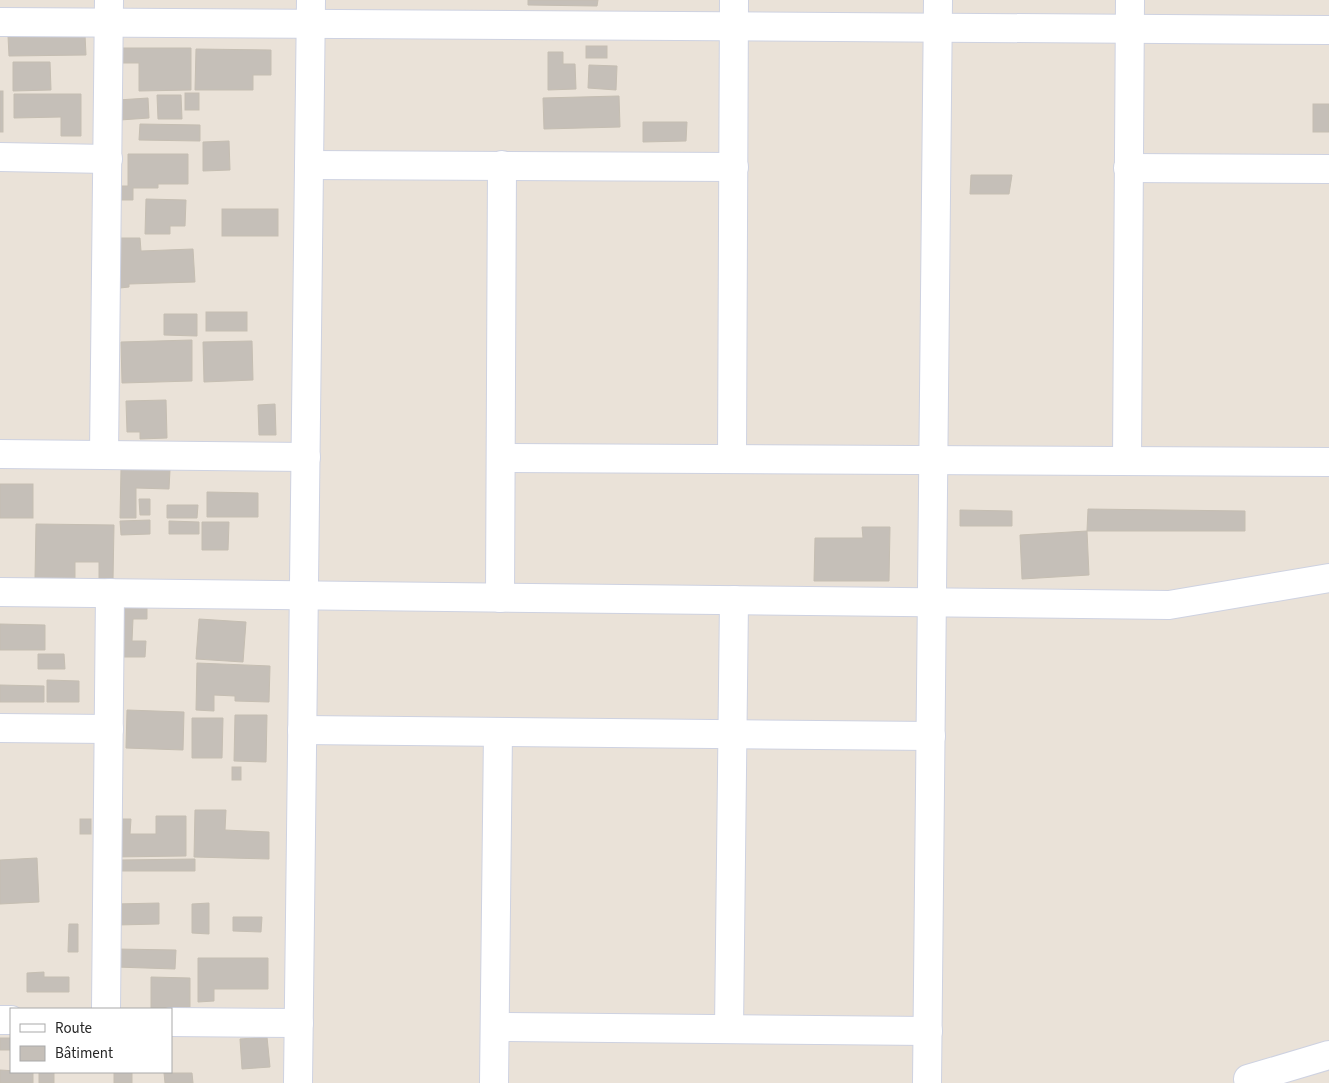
<svg xmlns="http://www.w3.org/2000/svg" width="1329" height="1083" viewBox="0 0 1329 1083" font-family="'Source Sans 3',sans-serif">
<style>
.building{fill:#c5bfb8;stroke:#c5beb2}
.lines{fill:none;stroke-linecap:round;stroke-linejoin:round}
.minor-casing{stroke:#ced2e1;stroke-width:30}
.minor{stroke:#fff;stroke-width:28}
</style>
<rect width="100%" height="100%" fill="#eae2d8"/>
<g class="building">
<polygon points="528,0 598,0 597,6 528,5"/>
<polygon points="85,35 86,55 9,56 8,36"/>
<rect x="586" y="46" width="21" height="12"/>
<polygon points="115,48 191,48 191,90 139,91 139,63 115,63"/>
<polygon points="196,49 271,50 271,75 253,75 253,90 195,90"/>
<polygon points="548,52 563,52 563,64 575,64 576,89 548,90"/>
<polygon points="13,62 50,62 51,90 13,91"/>
<polygon points="589,65 617,66 616,90 588,88"/>
<rect x="0" y="91" width="3" height="41"/>
<rect x="185" y="93" width="14" height="17"/>
<polygon points="14,94 81,94 81,136 61,136 61,117 14,118"/>
<polygon points="157,95 181,95 182,119 158,119"/>
<polygon points="619,96 620,127 544,129 543,98"/>
<polygon points="148,98 149,118 120,120 118,100"/>
<rect x="1313" y="104" width="16" height="28"/>
<polygon points="643,122 687,122 686,141 643,142"/>
<polygon points="140,124 200,125 200,141 139,140"/>
<polygon points="229,141 230,170 203,171 203,142"/>
<polygon points="128,154 188,154 188,184 158,184 158,188 133,188 133,200 113,200 112,186 128,186"/>
<polygon points="971,175 1012,175 1009,194 970,194"/>
<polygon points="146,199 186,200 185,226 170,226 170,234 145,234"/>
<rect x="222" y="209" width="56" height="27"/>
<polygon points="118,238 140,238 141,251 193,249 195,282 129,284 129,287 120,288"/>
<rect x="206" y="312" width="41" height="19"/>
<polygon points="164,314 197,314 197,336 164,335"/>
<polygon points="192,340 192,381 122,383 121,342"/>
<polygon points="252,341 253,380 204,382 203,342"/>
<polygon points="166,400 167,438 140,439 140,432 127,432 126,401"/>
<polygon points="275,404 276,435 259,435 258,405"/>
<polygon points="121,469 170,470 169,489 136,488 136,518 120,518"/>
<rect x="0" y="484" width="33" height="34"/>
<polygon points="207,492 258,493 258,517 207,517"/>
<polygon points="139,499 150,499 150,515 140,515"/>
<polygon points="167,505 198,505 197,518 167,518"/>
<polygon points="1088,509 1245,511 1245,531 1087,531"/>
<polygon points="960,510 1012,511 1012,526 960,526"/>
<polygon points="150,520 150,534 121,535 120,521"/>
<polygon points="169,521 199,522 199,534 169,534"/>
<polygon points="202,522 229,522 228,550 202,550"/>
<polygon points="36,524 114,525 113,580 99,579 99,562 75,562 75,579 35,578"/>
<polygon points="862,527 890,527 889,581 814,581 815,538 863,538"/>
<polygon points="1087,531 1089,575 1022,579 1020,535"/>
<polygon points="133,597 147,598 147,619 133,619 132,641 146,641 145,657 117,657 119,607 132,608"/>
<polygon points="199,619 246,622 243,662 196,659"/>
<polygon points="0,624 45,625 45,650 0,650"/>
<polygon points="38,654 64,654 65,669 38,669"/>
<polygon points="197,663 270,666 269,702 235,701 235,696 214,695 214,711 196,710"/>
<polygon points="47,680 79,681 79,702 47,702"/>
<polygon points="0,685 44,686 44,702 0,702"/>
<polygon points="127,710 184,712 183,750 126,748"/>
<polygon points="235,715 267,715 266,762 234,761"/>
<polygon points="192,718 223,718 222,758 192,758"/>
<rect x="232" y="767" width="9" height="13"/>
<polygon points="195,810 226,810 225,830 269,832 269,859 194,857"/>
<polygon points="156,816 186,816 186,856 112,857 112,819 131,819 130,834 156,834"/>
<rect x="80" y="819" width="11" height="15"/>
<polygon points="37,858 39,902 0,904 0,860"/>
<polygon points="195,859 195,871 121,871 121,860"/>
<polygon points="159,903 159,924 117,925 116,904"/>
<polygon points="209,903 209,934 192,933 192,904"/>
<polygon points="233,917 262,917 261,932 233,931"/>
<polygon points="69,924 78,924 78,952 68,952"/>
<polygon points="116,949 176,950 175,969 116,967"/>
<polygon points="198,958 268,958 268,989 214,989 214,1001 198,1002"/>
<polygon points="44,972 44,977 69,977 69,992 27,992 27,973"/>
<polygon points="151,977 190,978 190,1007 151,1008"/>
<polygon points="267,1037 270,1067 242,1069 240,1039"/>
<rect x="0" y="1038" width="11" height="12"/>
<polygon points="0,1070 33,1072 33,1083 0,1083"/>
<rect x="39" y="1072" width="15" height="11"/>
<rect x="114" y="1072" width="18" height="11"/>
<polygon points="164,1073 192,1073 193,1083 165,1083"/>
</g>
<g class="lines">
<defs>
<g id="minor">
<polyline points="0,22 1329,30"/>
<polyline points="0,157 108,159"/>
<polyline points="309,165 734,167"/>
<polyline points="1128,168 1329,169"/>
<polyline points="0,454 306,457"/>
<polyline points="104,455 109,0"/>
<polyline points="501,458 1329,462"/>
<polyline points="732,459 734,0"/>
<polyline points="1127,461 1130,0"/>
<polyline points="0,592 1169,605 1329,578"/>
<polyline points="500,598 502,165"/>
<polyline points="0,728 109,729"/>
<polyline points="302,730 931,736"/>
<polyline points="106,1009 110,593"/>
<polyline points="0,1020 11,1020"/>
<polyline points="171,1022 299,1023"/>
<polyline points="495,1027 928,1031"/>
<polyline points="729,1029 734,600"/>
<polyline points="298,1083 311,0"/>
<polyline points="494,1083 498,732"/>
<polyline points="927,1083 938,0"/>
<polyline points="1249,1083 1248,1079 1329,1055"/>
</g>
</defs>
<use href="#minor" class="minor-casing"/>
<use href="#minor" class="minor"/>
</g>
<rect x="10" y="1008" width="162" height="65" fill="#ffffff" stroke="#a9a9a9"/>
<rect x="20" y="1024" width="25" height="8" fill="#ffffff" stroke="#a9a9a9"/>
<text x="55" y="1033" font-size="15" fill="#272727">Route</text>
<rect x="20" y="1046" width="25" height="15" fill="#c5bfb8" stroke="#a9a9a9"/>
<text x="55" y="1058" font-size="15" fill="#272727">Bâtiment</text>
</svg>
